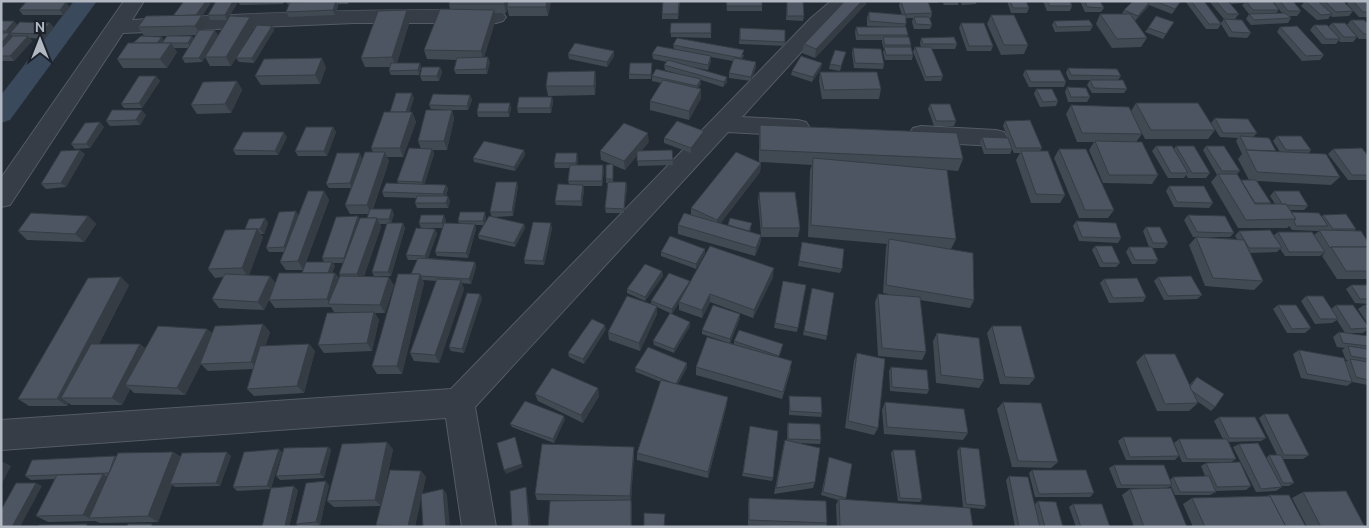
<svg xmlns="http://www.w3.org/2000/svg" width="1369" height="528" viewBox="0 0 1369 528" font-family="Ubuntu,sans-serif">
<style>
.lines{fill:none;stroke-linecap:round;stroke-linejoin:round}
.canal{fill:#3a495c;fill-rule:evenodd}
.street-casing{stroke:#545b64;stroke-width:2}
.street{fill:#363d46;fill-rule:evenodd}
.wall{fill:#414953;fill-rule:evenodd}
.shaded-wall{fill:#353c44}
.building{fill:#4c5561;stroke:#353c44}
</style>
<rect width="100%" height="100%" fill="#232b35"/>
<g class="lines">
<polygon class="canal" points="74,1 97,1 10,120 1,123 1,95"/>
<defs>
<g id="street">
<path d="M124 1H144L132 20C253 13 374 8 496 11L503 13 506 17 503 21 496 23H354L123 33 10 205 1 207V178Z"/>
<polygon points="831,1 854,1 825,26 742,117 798,120 806,122 810,128 806,134 798,136 728,132 475,407 496,527 462,527 446,418 1,450 1,420 451,389 811,18"/>
<polygon points="921,126 996,130 1004,132 1008,138 1004,144 996,146 921,142 913,140 909,134 913,128"/>
</g>
</defs>
<use href="#street" class="street-casing"/>
<use href="#street" class="street"/>
</g>
<g class="wall">
<polygon points="27,1 41,1 40,2 43,2 42,1 55,1 55,2 70,7 63,15 23,15 19,10 28,2"/>
<path d="M162 1H209L210 4 202 16 207 24 204 30 218 35 211 47 255 26 242 48 272 26 274 30 254 63 239 62 236 58 231 66H210L205 57 202 62 185 63 182 58 188 48H174L177 52 167 68H123L117 59 133 43 144 36 138 27 173 16 183 2ZM196 35 193 39 192 36H173ZM150 36H167L164 40Z"/>
<polygon points="216,1 284,1 283,4 240,5 238,2 227,20 210,20 208,15"/>
<polygon points="286,1 349,1 348,4 338,4 338,6 335,15 289,17 286,12 289,5 288,5"/>
<polygon points="551,1 548,16 509,16 507,8 506,13 494,13 496,19 484,57 490,62 487,74 456,74 454,70 457,60 427,59 424,50 450,9 449,4"/>
<polygon points="680,1 678,19 662,19 662,14"/>
<polygon points="726,1 762,1 762,11 727,11"/>
<polygon points="787,1 804,16 803,21 786,20"/>
<polygon points="862,1 866,1 866,4 815,58 802,53 804,44"/>
<polygon points="900,1 939,1 938,3 928,3 932,13 931,18 930,18 932,25 930,29 914,29 912,22 913,18 906,18 906,24 905,27 908,35 907,37 911,45 911,47 913,55 912,60 885,60 883,52 884,50 882,42 882,40 856,40 855,32 856,27 889,27 867,26 867,17 869,12 902,15 899,6"/>
<polygon points="942,1 959,1 958,5 944,5"/>
<polygon points="960,1 977,1 976,4 962,5"/>
<polygon points="1007,1 1026,1 1029,8 1027,13 1011,13"/>
<polygon points="1043,1 1070,1 1072,6 1070,11 1047,11"/>
<polygon points="1080,1 1100,1 1104,8 1101,12 1085,12"/>
<polygon points="1145,1 1181,1 1172,14 1149,5 1147,8 1135,21 1134,20 1147,38 1141,47 1112,48 1096,24 1100,14 1122,14 1124,10"/>
<polygon points="1185,1 1204,1 1221,23 1224,19 1209,1 1228,1 1239,14 1235,19 1225,19 1251,33 1247,38 1229,37 1221,24 1218,29 1206,29"/>
<polygon points="1228,1 1272,1 1279,10 1276,13 1282,13 1274,3 1275,1 1293,1 1301,11 1297,16 1289,16 1291,18 1288,23 1251,25 1246,19 1249,14 1242,5 1244,3 1231,4"/>
<polygon points="1305,1 1343,1 1353,11 1349,16 1332,17 1331,15 1328,19 1317,20 1301,6"/>
<polygon points="1349,1 1368,1 1368,17 1359,17 1347,4"/>
<polygon points="991,15 1028,45 1024,54 1001,55 987,24"/>
<polygon points="410,20 397,63 420,63 421,68 419,75 391,75 389,71 390,67 365,67 361,58"/>
<polygon points="1351,20 1368,24 1368,39 1359,39 1347,25"/>
<polygon points="1,21 18,25 50,23 54,28 44,39 30,38 32,41 14,61 1,61"/>
<polygon points="1054,21 1093,26 1090,31 1055,32 1052,25"/>
<polygon points="1174,22 1163,39 1145,32 1148,28"/>
<polygon points="671,23 711,33 711,38 671,37"/>
<polygon points="961,23 993,46 991,51 967,51 959,28"/>
<polygon points="1332,23 1357,37 1353,42 1340,42 1339,40 1336,44 1322,44 1310,30 1314,25 1329,26"/>
<polygon points="1280,27 1324,55 1320,60 1302,61 1277,32"/>
<polygon points="740,28 785,42 785,46 739,44"/>
<polygon points="921,38 957,44 955,49 932,49 943,76 941,81 925,81 913,52 915,47 921,47 920,43"/>
<polygon points="673,45 744,55 742,59 756,62 756,67 751,81 729,78 729,73 733,61 711,57 711,61 708,70 693,67 727,77 727,82 723,87 701,80 701,84 698,88 701,89 701,98 689,120 650,110 650,101 661,83 652,81 652,76 685,76 665,70 664,65 667,62 653,59 652,54 674,49"/>
<polygon points="853,48 884,64 883,69 854,68 852,53"/>
<polygon points="614,51 614,56 607,67 569,59 568,54"/>
<polygon points="846,52 840,71 829,69 830,64"/>
<polygon points="822,63 821,68 812,82 791,75 792,71"/>
<polygon points="326,67 320,84 261,85 255,76"/>
<polygon points="440,67 442,72 439,81 422,81 420,76"/>
<polygon points="652,68 651,79 629,79 629,74"/>
<polygon points="1068,68 1121,76 1118,80 1127,89 1124,93 1092,93 1087,85 1090,80 1069,80 1066,73"/>
<polygon points="1025,70 1066,82 1064,87 1029,87 1023,75"/>
<polygon points="595,71 596,80 595,95 548,96 546,86"/>
<polygon points="820,72 881,89 879,99 822,99 819,81"/>
<polygon points="156,76 160,81 142,108 124,108 121,104"/>
<polygon points="237,81 242,90 231,113 197,114 191,105"/>
<polygon points="1067,87 1090,97 1087,102 1068,102 1065,92"/>
<polygon points="1036,89 1058,101 1056,106 1040,107 1034,94"/>
<polygon points="470,95 472,100 468,110 452,110 454,119 447,150 433,150 434,154 424,184 446,185 448,189 446,196 450,201 448,208 417,208 415,203 416,198 384,197 382,192 398,183 397,181 421,149 418,141 445,110 431,109 429,105"/>
<polygon points="552,97 553,102 551,113 518,113 517,108"/>
<path d="M414 98 409 112H412L416 122 403 157H387L389 161 373 209 394 214 391 223H403L405 228 391 276H374L372 272 387 224H380L381 227 364 276 394 285 385 313H375L379 320 372 351 324 353 318 345 354 312H334L331 307 275 308 269 300 264 310 219 308 212 299 224 277 215 278 208 269 245 229 265 218 268 223 264 234H260L263 237 249 275 270 276 275 283 302 273 303 270H286L280 262 284 252H269L266 248 299 215 324 191 329 200 306 262H324L322 258 358 216 359 219 367 218 368 214H350L345 205 351 188H329L326 184 362 158 358 170 373 152 371 148 390 112ZM333 263H343L339 274 340 276 339 278 335 273H332L335 266Z"/>
<polygon points="1136,103 1215,130 1208,139 1145,139 1134,118 1142,134 1136,142 1158,175 1152,184 1103,183 1089,150 1094,142 1077,142 1066,114 1071,105 1131,111"/>
<polygon points="930,104 956,121 954,126 934,126 928,109"/>
<polygon points="511,108 509,117 478,117 477,112"/>
<polygon points="146,115 140,125 110,126 106,121"/>
<polygon points="1215,118 1257,133 1253,137 1276,151 1280,152 1273,141 1277,136 1311,150 1309,153 1340,177 1331,185 1257,181 1271,204 1275,204 1270,196 1274,191 1308,206 1304,210 1290,210 1291,212 1321,216 1323,215 1356,229 1354,231 1368,242 1368,279 1337,279 1322,256 1325,252 1320,256 1285,256 1280,249 1277,252 1250,253 1263,281 1254,290 1205,286 1189,245 1196,237 1193,237 1184,220 1188,215 1234,233 1230,237 1202,237 1237,239 1235,236 1239,231 1274,235 1278,232 1314,235 1319,231 1292,230 1289,226 1287,228 1238,228 1211,182 1217,175 1203,150 1206,146 1240,171 1237,174 1241,180 1249,180 1238,159 1242,154 1236,141 1238,138 1220,137 1211,123"/>
<polygon points="1005,121 1042,148 1040,151 1065,195 1060,203 1031,203 1016,160 1020,153 1014,153 1012,149 1010,154 984,154 980,142 982,137 1008,138 1003,126"/>
<polygon points="760,125 963,159 958,171 947,170 956,239 951,249 974,300 970,308 920,300 926,352 922,360 878,356 875,302 878,294 889,294 883,293 886,247 887,244 808,237 810,170 812,165 760,162 761,163 760,172 720,224 728,226 751,228 750,232 761,235 758,201 759,192 800,228 798,237 761,237 760,244 755,256 678,234 678,225 691,215 691,208 759,162 759,137"/>
<polygon points="104,127 90,148 75,149 71,144"/>
<polygon points="333,127 336,132 327,156 298,156 295,151"/>
<polygon points="704,131 704,135 691,153 664,143 664,138"/>
<polygon points="287,137 278,155 236,155 233,150"/>
<polygon points="649,142 641,151 672,150 673,165 638,166 637,155 625,170 613,165 613,182 626,182 627,187 624,213 606,213 605,208 608,183 606,183 606,179 611,164 601,160 600,151"/>
<polygon points="1156,146 1174,149 1176,146 1210,173 1206,178 1188,178 1186,175 1184,178 1168,178 1152,151"/>
<polygon points="1059,149 1114,210 1108,218 1079,218 1054,158"/>
<polygon points="1333,149 1368,156 1368,180 1348,180 1328,154"/>
<polygon points="524,150 525,155 515,171 474,162 473,158"/>
<polygon points="85,154 66,187 46,189 41,184"/>
<polygon points="578,158 577,165 604,170 602,186 583,186 584,189 582,206 556,205 555,201 569,184 568,181 570,168 555,168 554,163"/>
<polygon points="518,186 513,216 492,217 490,212"/>
<polygon points="1169,186 1213,203 1209,208 1174,207 1166,191"/>
<polygon points="88,216 96,224 84,242 27,240 18,231"/>
<polygon points="486,217 485,222 524,224 525,228 515,247 479,239 478,235 483,225 475,225 476,229 468,258 437,256 435,252 443,228 421,228 419,223 446,220 445,223 459,223 458,221"/>
<polygon points="1076,221 1121,238 1118,243 1079,241 1073,226"/>
<polygon points="1146,227 1168,243 1164,248 1153,248 1158,260 1155,264 1132,264 1126,252 1129,247 1149,247 1143,231"/>
<polygon points="552,228 544,265 525,264 524,260"/>
<polygon points="435,229 437,234 428,258 475,262 476,267 471,284 462,283 464,289 439,363 414,361 410,353 436,281 423,280 424,283 402,374 377,374 372,366 417,260 408,260 406,255"/>
<polygon points="802,242 842,269 840,273 798,266"/>
<polygon points="1095,246 1120,263 1116,267 1100,267 1092,250"/>
<polygon points="705,249 705,253 696,269 661,256 661,252"/>
<polygon points="662,271 663,276 645,301 627,293 627,289"/>
<polygon points="773,277 753,318 710,302 702,318 679,310 679,302 672,314 657,307 657,314 640,351 609,340 608,332 651,304 651,301 690,281 690,283"/>
<polygon points="1158,277 1202,295 1197,299 1164,300 1154,281"/>
<polygon points="1104,279 1146,297 1143,302 1109,303 1100,283"/>
<polygon points="783,281 806,285 797,332 774,328"/>
<polygon points="129,285 99,344 140,344 146,349 207,329 212,333 263,324 270,332 265,346 309,344 315,351 304,393 254,396 247,389 253,369 208,371 201,364 185,395 134,393 130,389 122,405 71,405 69,403 67,406 29,406 18,399"/>
<polygon points="1351,285 1368,285 1368,304 1355,303 1346,289"/>
<polygon points="812,288 827,336 826,340 803,335"/>
<polygon points="1306,296 1331,309 1336,305 1368,326 1368,329 1363,333 1345,333 1337,320 1332,323 1315,324 1301,301"/>
<polygon points="482,298 464,353 451,351 449,347"/>
<polygon points="1278,305 1311,328 1305,333 1287,333 1273,309"/>
<polygon points="1364,305 1368,305 1368,324 1358,309"/>
<polygon points="740,314 740,318 730,343 734,344 734,341 782,349 779,357 791,369 782,399 696,375 696,367 726,342 702,334 702,330"/>
<polygon points="690,322 690,326 674,353 654,345 653,341"/>
<polygon points="992,326 1035,378 1029,385 1000,384 987,333"/>
<polygon points="606,329 584,364 569,357 568,353"/>
<polygon points="1339,332 1368,336 1368,385 1352,382 1347,386 1301,378 1293,354 1299,350 1345,362 1348,360 1346,360 1342,350 1345,348 1337,347 1333,337"/>
<polygon points="937,333 984,380 979,388 936,383 933,341"/>
<polygon points="857,353 878,428 874,435 845,428 854,361"/>
<polygon points="1144,354 1189,386 1193,381 1197,377 1215,407 1211,411 1197,401 1198,403 1189,411 1157,411 1136,362"/>
<polygon points="687,367 678,384 727,404 708,478 637,460 637,453 661,382 636,372 635,368"/>
<polygon points="891,367 929,390 927,394 890,391 889,371"/>
<polygon points="598,388 599,396 583,423 538,401 535,394"/>
<polygon points="789,396 822,413 821,417 789,415"/>
<polygon points="885,402 968,433 963,440 884,434 882,410"/>
<polygon points="1003,402 1058,462 1051,468 1012,467 997,409"/>
<polygon points="1264,414 1309,455 1303,459 1282,459 1294,483 1289,486 1281,486 1282,487 1276,491 1256,492 1233,447 1239,444 1266,458 1269,455 1277,455 1259,418"/>
<polygon points="1219,417 1266,438 1261,441 1229,442 1236,459 1231,462 1182,462 1174,443 1179,439 1223,439 1214,421"/>
<polygon points="565,419 554,443 512,427 510,424"/>
<polygon points="788,423 821,440 820,444 797,443 815,482 813,488 774,494 783,447 785,440 787,440 787,427"/>
<polygon points="750,426 773,478 772,481 742,476"/>
<polygon points="1123,437 1179,456 1175,460 1126,460 1118,441"/>
<polygon points="328,447 331,450 324,478 280,480 276,476"/>
<polygon points="634,447 634,454 631,500 632,506 572,501 537,500 535,494"/>
<polygon points="960,447 986,506 983,509 963,507 957,451"/>
<polygon points="393,449 381,506 334,507 327,501"/>
<polygon points="893,450 922,499 920,502 898,501 891,453"/>
<polygon points="173,452 181,457 231,456 220,486 175,487 172,485 158,522 100,523 95,521 48,522 36,516 55,479 31,480 25,476 115,456"/>
<polygon points="282,452 271,488 298,490 289,527 262,527 271,489 237,491 233,487"/>
<polygon points="829,457 846,498 846,499 973,527 837,527 836,505 838,500 821,495"/>
<polygon points="1206,463 1251,486 1246,490 1215,491 1216,492 1210,495 1175,495 1171,486 1167,488 1187,527 1134,527 1122,495 1130,489 1162,488 1117,488 1109,468 1114,465 1170,480 1173,477 1205,476 1201,466"/>
<polygon points="1032,470 1094,493 1090,497 1035,497 1029,473"/>
<polygon points="421,471 426,477 422,494 443,489 447,495 421,497 415,527 378,527 376,525"/>
<polygon points="1009,476 1035,504 1038,501 1063,527 1040,527 1037,515 1040,527 1015,527 1006,480"/>
<polygon points="329,485 320,525 299,527 296,524"/>
<polygon points="1303,492 1365,527 1307,527 1292,498"/>
<polygon points="1269,495 1306,527 1193,527 1183,504 1192,498 1268,496"/>
<polygon points="749,498 827,523 826,527 749,527 749,525 748,525 748,504"/>
<polygon points="1073,504 1110,527 1076,527 1069,507"/>
</g>
<g class="shaded-wall">
<polygon points="206,1 209,1 210,4 202,16 207,24 201,35 195,26 194,18"/>
<polygon points="233,1 238,2 227,20 225,15"/>
<polygon points="336,1 338,6 335,15 333,10"/>
<polygon points="505,1 509,1 506,13 504,4"/>
<polygon points="547,1 551,1 548,16 546,7"/>
<polygon points="862,1 866,1 866,4 815,58 816,49"/>
<polygon points="66,2 70,7 63,15 60,10"/>
<polygon points="1149,3 1147,8 1135,21 1138,16"/>
<polygon points="407,10 410,20 396,67 392,57"/>
<polygon points="494,10 496,19 483,61 481,51"/>
<polygon points="250,17 255,26 231,66 226,57"/>
<polygon points="14,21 18,26 10,33 14,38 1,53 1,43 9,34 6,31"/>
<polygon points="50,23 54,28 44,39 40,34"/>
<polygon points="272,26 274,30 254,63 252,58"/>
<polygon points="215,30 218,35 202,62 199,58"/>
<polygon points="28,36 32,41 14,61 10,56"/>
<polygon points="192,36 195,41 191,48 188,43"/>
<polygon points="162,37 165,42 155,45"/>
<polygon points="171,43 177,52 167,68 160,59"/>
<polygon points="614,51 614,56 607,67 607,62"/>
<polygon points="711,56 711,61 708,70 708,65"/>
<polygon points="488,57 490,62 487,74 486,69"/>
<polygon points="322,58 326,67 320,84 315,75"/>
<polygon points="756,62 756,67 751,81 751,77"/>
<polygon points="420,63 421,68 419,75 418,70"/>
<polygon points="822,63 821,68 812,82 813,77"/>
<polygon points="440,67 442,72 439,81 437,76"/>
<polygon points="595,71 596,80 595,95 594,86"/>
<polygon points="156,76 160,81 142,108 139,103"/>
<polygon points="727,77 727,82 723,87 724,82"/>
<polygon points="701,79 701,84 697,91 697,86"/>
<polygon points="237,81 242,90 231,113 225,104"/>
<polygon points="701,89 701,98 689,120 689,111"/>
<polygon points="412,93 414,98 408,118 406,113"/>
<polygon points="470,95 472,100 468,110 467,106"/>
<polygon points="552,97 553,102 551,113 550,108"/>
<polygon points="510,103 511,108 509,117 508,112"/>
<polygon points="142,110 146,115 140,125 136,120"/>
<polygon points="452,110 454,119 447,150 444,141"/>
<polygon points="412,112 416,122 403,157 400,148"/>
<polygon points="100,122 104,127 90,148 86,144"/>
<polygon points="333,127 336,132 327,156 324,151"/>
<polygon points="704,131 704,135 691,153 691,148"/>
<polygon points="284,132 287,137 278,155 275,151"/>
<polygon points="648,133 649,142 625,170 624,161"/>
<polygon points="432,149 434,154 424,187 422,182"/>
<polygon points="80,150 85,154 66,187 61,183"/>
<polygon points="524,150 525,155 515,171 514,167"/>
<polygon points="385,152 389,161 371,214 367,205"/>
<polygon points="360,153 362,158 352,188 350,183"/>
<polygon points="577,153 578,158 577,168 576,163"/>
<polygon points="761,163 760,172 716,229 717,220"/>
<polygon points="603,165 604,170 602,186 602,181"/>
<polygon points="517,182 518,186 513,216 512,212"/>
<polygon points="626,182 627,187 624,213 624,209"/>
<polygon points="446,185 448,189 445,199 443,194"/>
<polygon points="583,185 584,189 582,206 581,201"/>
<polygon points="324,191 329,200 303,270 298,261"/>
<polygon points="448,196 450,201 448,208 446,203"/>
<polygon points="392,209 394,214 391,224 389,219"/>
<polygon points="296,211 299,216 287,251 284,247"/>
<polygon points="485,212 486,217 484,225 483,221"/>
<polygon points="444,215 446,220 444,228 442,223"/>
<polygon points="88,216 96,224 84,242 75,234"/>
<polygon points="358,216 360,221 344,258"/>
<polygon points="265,218 268,223 264,234 260,229"/>
<polygon points="377,218 381,227 362,283 357,274"/>
<polygon points="403,223 405,228 391,276 388,272"/>
<polygon points="551,223 552,228 544,265 543,261"/>
<polygon points="475,224 476,229 468,258 466,253"/>
<polygon points="524,224 525,228 515,247 514,243"/>
<polygon points="257,229 263,237 248,277 242,268"/>
<polygon points="435,229 437,234 427,261 425,256"/>
<polygon points="761,235 760,244 755,256 756,248"/>
<polygon points="705,249 705,253 696,269 696,264"/>
<polygon points="332,262 335,266 330,279 328,274"/>
<polygon points="475,262 476,267 471,284 469,279"/>
<polygon points="774,268 773,277 753,318 754,310"/>
<polygon points="662,271 663,276 645,301 645,297"/>
<polygon points="335,273 341,281 330,304 327,299"/>
<polygon points="420,274 424,283 402,374 397,366"/>
<polygon points="270,276 276,284 264,310 258,302"/>
<polygon points="121,277 129,285 72,398 61,398 69,403 67,406 57,399"/>
<polygon points="389,277 394,285 385,313 380,305"/>
<polygon points="461,280 464,289 439,363 435,355"/>
<polygon points="690,281 690,285 672,314 672,309"/>
<polygon points="480,294 482,298 464,353 462,349"/>
<polygon points="710,294 710,302 702,318 702,310"/>
<polygon points="657,306 657,314 640,351 639,343"/>
<polygon points="374,312 379,320 372,351 367,343"/>
<polygon points="740,314 740,318 730,343 730,339"/>
<polygon points="690,322 690,326 674,353 674,349"/>
<polygon points="263,324 270,332 258,369 251,362"/>
<polygon points="605,325 606,329 584,364 583,359"/>
<polygon points="207,329 215,337 200,364 201,364 185,395 177,388"/>
<polygon points="140,344 149,352 125,385 130,389 122,405 112,398"/>
<polygon points="309,344 315,351 304,393 297,386"/>
<polygon points="687,363 687,367 675,389 675,385"/>
<polygon points="598,388 599,396 583,423 581,415"/>
<polygon points="728,397 727,404 708,478 708,472"/>
<polygon points="564,416 565,419 554,443 553,439"/>
<polygon points="515,437 523,467 506,474 504,470"/>
<polygon points="387,442 393,449 381,506 375,500"/>
<polygon points="328,447 331,450 324,478 320,474"/>
<polygon points="634,447 634,454 631,502 630,496"/>
<polygon points="279,449 282,452 271,489 267,486"/>
<polygon points="173,452 182,458 170,484 172,485 158,522 148,516"/>
<polygon points="227,452 231,456 220,486 216,483"/>
<polygon points="1,461 11,466 1,485"/>
<polygon points="421,471 426,477 415,527 409,527 408,526"/>
<polygon points="103,474 113,480 89,518 95,521 83,515"/>
<polygon points="326,481 329,485 320,525 316,522"/>
<polygon points="36,483 42,486 20,527 12,527"/>
<polygon points="294,486 298,490 289,527 285,527 285,526"/>
<polygon points="526,487 527,491 531,527 529,527"/>
<polygon points="443,489 447,495 450,527 446,527"/>
<polygon points="631,500 632,506 632,527 631,527"/>
</g>
<g class="building">
<polygon points="184,1 206,1 196,15 173,16"/>
<polygon points="216,1 233,1 225,15 208,15"/>
<polygon points="336,1 333,10 286,12 290,2"/>
<polygon points="450,1 505,1 504,4 449,4"/>
<polygon points="508,1 547,1 546,7 507,7"/>
<polygon points="663,1 679,1 678,14 662,14"/>
<polygon points="726,1 762,1 762,6 727,6"/>
<polygon points="787,1 803,1 804,16 787,16"/>
<polygon points="845,1 862,1 816,49 804,44"/>
<polygon points="901,1 928,1 932,13 905,14"/>
<polygon points="1010,1 1026,1 1029,8 1013,8"/>
<polygon points="1047,1 1070,1 1072,6 1050,6"/>
<polygon points="1085,1 1100,1 1104,8 1087,7"/>
<polygon points="1133,1 1144,1 1149,3 1138,16 1124,10"/>
<polygon points="1155,1 1181,1 1175,9"/>
<polygon points="1191,1 1204,1 1221,24 1209,24"/>
<polygon points="1216,1 1228,1 1239,14 1227,14"/>
<polygon points="1246,1 1272,1 1279,10 1253,10"/>
<polygon points="1280,1 1293,1 1301,11 1288,11"/>
<polygon points="1305,1 1318,1 1332,14 1321,15"/>
<polygon points="1325,1 1343,1 1353,11 1336,12"/>
<polygon points="1353,1 1366,1 1368,4 1368,12 1363,12"/>
<polygon points="26,2 66,2 60,10 19,10"/>
<polygon points="440,9 494,10 481,51 424,50"/>
<polygon points="407,10 392,57 361,58 378,11"/>
<polygon points="869,12 906,15 906,24 869,21"/>
<polygon points="1285,13 1291,18 1254,20 1249,14"/>
<polygon points="1100,14 1130,14 1147,38 1117,39"/>
<polygon points="202,15 195,26 138,27 146,16"/>
<polygon points="991,15 1014,15 1028,45 1004,45"/>
<polygon points="230,16 250,17 226,57 205,57"/>
<polygon points="1156,16 1174,22 1166,34 1148,28"/>
<polygon points="914,17 929,17 932,25 916,24"/>
<polygon points="1224,19 1242,20 1251,33 1232,32"/>
<polygon points="1089,20 1093,26 1057,27 1054,21"/>
<polygon points="1351,20 1364,20 1368,24 1368,34 1364,34"/>
<polygon points="1,21 14,21 6,31 1,31"/>
<polygon points="20,22 50,23 40,34 10,33"/>
<polygon points="671,23 711,23 711,33 670,33"/>
<polygon points="961,23 984,23 993,46 969,46"/>
<polygon points="1332,23 1345,23 1357,37 1344,37"/>
<polygon points="257,25 272,26 252,58 236,58"/>
<polygon points="1314,25 1327,25 1340,39 1326,39"/>
<polygon points="1297,26 1324,55 1306,56 1280,27"/>
<polygon points="856,27 906,27 908,35 858,35"/>
<polygon points="740,28 785,30 785,42 740,40"/>
<polygon points="199,30 215,30 199,58 182,58"/>
<polygon points="1,33 10,33 1,43"/>
<polygon points="13,36 28,36 10,56 1,56 1,49"/>
<polygon points="141,36 162,37 157,43 133,43"/>
<polygon points="167,36 192,36 188,43 162,43"/>
<polygon points="883,37 909,37 911,45 885,45"/>
<polygon points="954,37 957,44 923,44 921,38"/>
<polygon points="677,38 744,50 741,58 673,45"/>
<polygon points="128,43 171,43 160,59 117,59"/>
<polygon points="575,43 614,51 607,62 568,54"/>
<polygon points="657,46 711,56 708,65 652,54"/>
<polygon points="884,47 911,47 913,55 886,55"/>
<polygon points="915,47 931,47 943,76 926,77"/>
<polygon points="853,48 881,49 884,64 855,63"/>
<polygon points="835,50 846,52 841,66 830,64"/>
<polygon points="801,56 822,63 813,77 792,71"/>
<polygon points="488,57 486,69 454,70 457,58"/>
<polygon points="322,58 315,75 255,76 264,59"/>
<polygon points="734,58 756,62 751,77 729,73"/>
<polygon points="668,60 727,77 724,82 664,65"/>
<polygon points="391,63 420,63 418,70 389,71"/>
<polygon points="630,63 652,63 651,75 629,74"/>
<polygon points="422,67 440,67 437,76 420,76"/>
<polygon points="1068,68 1117,69 1121,76 1071,75"/>
<polygon points="656,69 701,79 697,86 652,76"/>
<polygon points="1025,70 1060,70 1066,82 1031,82"/>
<polygon points="595,71 594,86 546,86 548,72"/>
<polygon points="820,72 877,72 881,89 824,90"/>
<polygon points="139,76 156,76 139,103 121,104"/>
<polygon points="663,80 701,89 689,111 650,101"/>
<polygon points="1090,80 1123,80 1127,89 1094,88"/>
<polygon points="237,81 225,104 191,105 203,82"/>
<polygon points="1067,87 1086,88 1090,97 1071,97"/>
<polygon points="1036,89 1052,89 1058,101 1043,102"/>
<polygon points="396,93 412,93 406,112 390,112"/>
<polygon points="433,94 470,95 467,106 429,105"/>
<polygon points="519,97 552,97 550,108 517,108"/>
<polygon points="479,103 510,103 508,112 477,112"/>
<polygon points="1136,103 1198,103 1215,130 1151,130"/>
<polygon points="930,104 950,104 956,121 936,121"/>
<polygon points="1071,105 1129,107 1142,134 1082,133"/>
<polygon points="112,110 142,110 136,120 106,121"/>
<polygon points="426,110 452,110 444,141 418,141"/>
<polygon points="384,112 412,112 400,148 371,148"/>
<polygon points="1215,118 1248,119 1257,133 1223,133"/>
<polygon points="1030,120 1042,148 1016,148 1005,121"/>
<polygon points="677,121 704,131 691,148 664,138"/>
<polygon points="100,122 86,144 71,144 85,123"/>
<polygon points="624,123 648,133 624,161 600,151"/>
<polygon points="760,125 957,133 963,159 760,150"/>
<polygon points="306,127 333,127 324,151 295,151"/>
<polygon points="243,132 284,132 275,151 233,150"/>
<polygon points="1240,136 1269,138 1276,151 1247,150"/>
<polygon points="1277,136 1301,136 1311,150 1286,150"/>
<polygon points="982,137 1008,138 1012,149 986,149"/>
<polygon points="484,141 524,150 514,167 473,158"/>
<polygon points="1095,141 1142,142 1158,175 1109,175"/>
<polygon points="1156,146 1172,146 1188,173 1171,173"/>
<polygon points="1176,146 1194,146 1210,173 1192,173"/>
<polygon points="1206,146 1224,146 1240,171 1222,171"/>
<polygon points="409,148 432,149 422,182 397,181"/>
<polygon points="1362,148 1368,156 1368,175 1352,175 1333,149"/>
<polygon points="1059,149 1086,149 1114,210 1085,210"/>
<polygon points="80,150 61,183 41,184 61,151"/>
<polygon points="672,150 673,160 637,161 637,151"/>
<polygon points="1246,150 1326,154 1340,177 1257,172"/>
<polygon points="1021,151 1048,151 1065,195 1036,194"/>
<polygon points="365,152 385,152 367,205 345,205"/>
<polygon points="736,152 761,163 717,220 691,208"/>
<polygon points="337,153 360,153 350,183 326,184"/>
<polygon points="556,153 577,153 576,163 554,163"/>
<polygon points="813,158 947,170 956,239 811,225"/>
<polygon points="613,164 613,179 606,179 606,165"/>
<polygon points="570,165 603,165 602,181 568,181"/>
<polygon points="1218,174 1237,174 1255,204 1286,204 1296,219 1246,220"/>
<polygon points="1241,180 1256,180 1271,203 1255,203"/>
<polygon points="496,182 517,182 512,212 490,212"/>
<polygon points="608,182 626,182 624,209 605,208"/>
<polygon points="386,183 446,185 443,194 382,192"/>
<polygon points="558,184 583,185 581,201 555,201"/>
<polygon points="1169,186 1204,186 1213,203 1177,202"/>
<polygon points="308,191 324,191 298,261 280,262"/>
<polygon points="1274,191 1299,191 1308,206 1287,205 1286,204 1282,204"/>
<polygon points="759,192 795,192 800,228 762,228"/>
<polygon points="417,196 448,196 446,203 415,203"/>
<polygon points="370,209 392,209 389,219 377,219 377,218 367,218"/>
<polygon points="296,211 284,247 266,248 279,212"/>
<polygon points="460,212 485,212 483,221 458,221"/>
<polygon points="1291,212 1319,213 1328,226 1296,226 1294,221 1296,219"/>
<polygon points="31,213 88,216 75,234 18,231"/>
<polygon points="684,213 761,235 756,248 678,225"/>
<polygon points="1346,214 1356,229 1333,229 1323,215"/>
<polygon points="421,215 444,215 442,223 419,223"/>
<polygon points="1188,215 1225,216 1234,233 1197,232"/>
<polygon points="358,216 344,258 322,258 336,217"/>
<polygon points="489,216 524,224 514,243 478,235"/>
<polygon points="265,218 260,229 245,229 249,219"/>
<polygon points="360,218 377,218 357,274 339,274"/>
<polygon points="730,218 752,223 749,231 728,225"/>
<polygon points="1076,221 1116,223 1121,238 1082,237"/>
<polygon points="533,222 551,223 543,261 524,260"/>
<polygon points="387,223 403,223 388,272 372,272"/>
<polygon points="444,223 475,224 466,253 435,252"/>
<polygon points="1146,227 1160,227 1168,243 1153,243"/>
<polygon points="416,228 435,229 425,256 406,255"/>
<polygon points="257,229 242,268 208,269 225,230"/>
<polygon points="1270,230 1282,248 1249,248 1239,231"/>
<polygon points="1319,230 1361,231 1368,242 1368,247 1331,247 1330,248"/>
<polygon points="1278,232 1312,232 1325,252 1289,252"/>
<polygon points="670,236 705,249 696,264 661,252"/>
<polygon points="1196,237 1244,240 1263,281 1213,278"/>
<polygon points="889,239 973,253 974,300 886,285"/>
<polygon points="802,242 844,249 842,269 799,261"/>
<polygon points="710,246 774,268 754,310 710,294 702,310 679,302"/>
<polygon points="1095,246 1112,246 1120,263 1103,263"/>
<polygon points="1129,247 1152,247 1158,260 1135,260"/>
<polygon points="1331,247 1368,247 1368,271 1346,271"/>
<polygon points="418,258 475,262 469,279 421,276 420,274 411,274"/>
<polygon points="306,262 332,262 328,273 302,273"/>
<polygon points="645,264 662,271 645,297 627,289"/>
<polygon points="279,273 335,273 327,299 269,300"/>
<polygon points="669,273 690,281 672,309 651,301"/>
<polygon points="225,274 270,276 258,302 212,299"/>
<polygon points="398,274 420,274 397,366 372,366"/>
<polygon points="340,276 389,277 380,305 328,304"/>
<polygon points="1191,276 1202,295 1168,296 1158,277"/>
<polygon points="121,277 57,399 18,399 88,278"/>
<polygon points="1137,278 1146,297 1113,298 1104,279"/>
<polygon points="437,279 461,280 435,355 410,353"/>
<polygon points="783,281 806,285 798,328 775,323"/>
<polygon points="1351,285 1368,285 1368,299 1360,299"/>
<polygon points="812,288 834,293 827,336 804,331"/>
<polygon points="467,293 480,294 462,349 449,347"/>
<polygon points="878,294 920,297 926,352 882,348"/>
<polygon points="627,296 657,306 639,343 608,332"/>
<polygon points="1306,296 1323,296 1338,319 1320,319"/>
<polygon points="713,305 740,314 730,339 702,330"/>
<polygon points="1278,305 1296,305 1311,328 1292,329"/>
<polygon points="1336,305 1353,305 1368,326 1368,328 1351,329"/>
<polygon points="1364,305 1368,305 1368,311"/>
<polygon points="374,312 367,343 318,345 327,313"/>
<polygon points="670,313 690,322 674,349 653,341"/>
<polygon points="592,319 605,325 583,359 568,353"/>
<polygon points="263,324 251,362 200,364 215,326"/>
<polygon points="158,326 207,329 177,388 125,385"/>
<polygon points="992,326 1021,326 1035,378 1005,377"/>
<polygon points="739,330 783,344 779,356 734,341"/>
<polygon points="1339,332 1368,336 1368,346 1343,343"/>
<polygon points="937,333 979,338 984,380 941,375"/>
<polygon points="707,337 792,361 783,392 696,367"/>
<polygon points="91,344 140,344 112,398 61,398"/>
<polygon points="309,344 297,386 247,389 260,346"/>
<polygon points="1348,346 1368,349 1368,359 1351,356"/>
<polygon points="648,347 687,363 676,384 670,382 635,368"/>
<polygon points="1299,350 1344,358 1352,382 1307,374"/>
<polygon points="857,353 885,359 878,428 848,421"/>
<polygon points="1144,354 1175,354 1198,403 1165,404"/>
<polygon points="1350,359 1368,362 1368,380 1356,377"/>
<polygon points="891,367 927,370 929,390 892,387"/>
<polygon points="552,368 598,388 581,415 535,394"/>
<polygon points="1197,377 1224,394 1215,407 1192,391 1190,387"/>
<polygon points="661,380 728,397 708,472 637,453"/>
<polygon points="789,396 821,397 822,413 790,411"/>
<polygon points="525,401 564,416 553,439 510,424"/>
<polygon points="885,402 964,409 968,433 887,427"/>
<polygon points="1003,402 1041,403 1058,462 1018,461"/>
<polygon points="1264,414 1288,414 1309,455 1284,455"/>
<polygon points="1219,417 1255,417 1266,438 1229,438"/>
<polygon points="788,423 820,424 821,440 788,439"/>
<polygon points="750,426 778,431 773,478 743,473"/>
<polygon points="515,437 522,464 504,470 497,443"/>
<polygon points="1123,437 1171,437 1179,456 1130,457"/>
<polygon points="1179,439 1227,439 1236,459 1187,459"/>
<polygon points="785,440 820,448 815,482 776,488"/>
<polygon points="387,442 375,500 327,501 342,444"/>
<polygon points="1258,443 1282,487 1261,489 1239,444"/>
<polygon points="542,444 634,447 630,496 535,494"/>
<polygon points="328,447 320,474 276,476 284,448"/>
<polygon points="960,447 979,449 986,506 966,504"/>
<polygon points="279,449 267,486 233,487 244,452"/>
<polygon points="893,450 915,450 922,499 900,498"/>
<polygon points="173,452 148,516 89,518 118,453"/>
<polygon points="227,452 216,483 170,484 182,453"/>
<polygon points="1269,455 1281,455 1294,483 1283,483"/>
<polygon points="115,456 109,473 25,476 32,460"/>
<polygon points="829,457 852,464 846,498 823,492"/>
<polygon points="1240,462 1251,486 1217,487 1206,463"/>
<polygon points="1114,465 1164,465 1172,485 1121,485"/>
<polygon points="390,470 421,471 408,526 376,525"/>
<polygon points="1032,470 1086,470 1094,493 1039,494"/>
<polygon points="103,474 83,515 36,516 57,475"/>
<polygon points="1009,476 1028,477 1040,527 1019,527"/>
<polygon points="1209,476 1216,492 1180,492 1173,477"/>
<polygon points="326,481 316,522 296,524 306,483"/>
<polygon points="16,483 36,483 12,527 1,527 1,510"/>
<polygon points="294,486 285,526 262,527 271,488"/>
<polygon points="526,487 529,527 512,527 510,491"/>
<polygon points="1171,488 1187,527 1144,527 1130,489"/>
<polygon points="443,489 446,527 423,527 421,494"/>
<polygon points="1346,491 1365,527 1321,527 1303,492"/>
<polygon points="1269,495 1289,495 1306,527 1286,527"/>
<polygon points="1270,496 1286,527 1205,527 1192,498"/>
<polygon points="749,498 826,501 827,523 749,520"/>
<polygon points="839,499 970,508 973,527 852,527 840,526"/>
<polygon points="631,500 631,527 548,527 550,501"/>
<polygon points="1038,501 1056,502 1063,527 1045,527"/>
<polygon points="1073,504 1102,504 1110,527 1081,527"/>
<polygon points="644,513 665,514 664,527 644,527"/>
<polygon points="87,524 86,527 39,527 39,525"/>
<polygon points="128,524 152,524 151,527 127,527"/>
<polygon points="750,525 779,527 750,527"/>
</g>
<rect width="1369" height="528" fill="none" stroke="#b1b8c2" stroke-width="5"/>
<g transform="translate(40 40)" stroke="#1c222b" stroke-width="4" paint-order="stroke">
<path d="M0-4L9 19L0 12L-9 19Z" fill="#b1b8c2"/>
<text y="-8" font-size="14" font-weight="bold" text-anchor="middle" fill="#b1b8c2">N</text>
</g>
</svg>
